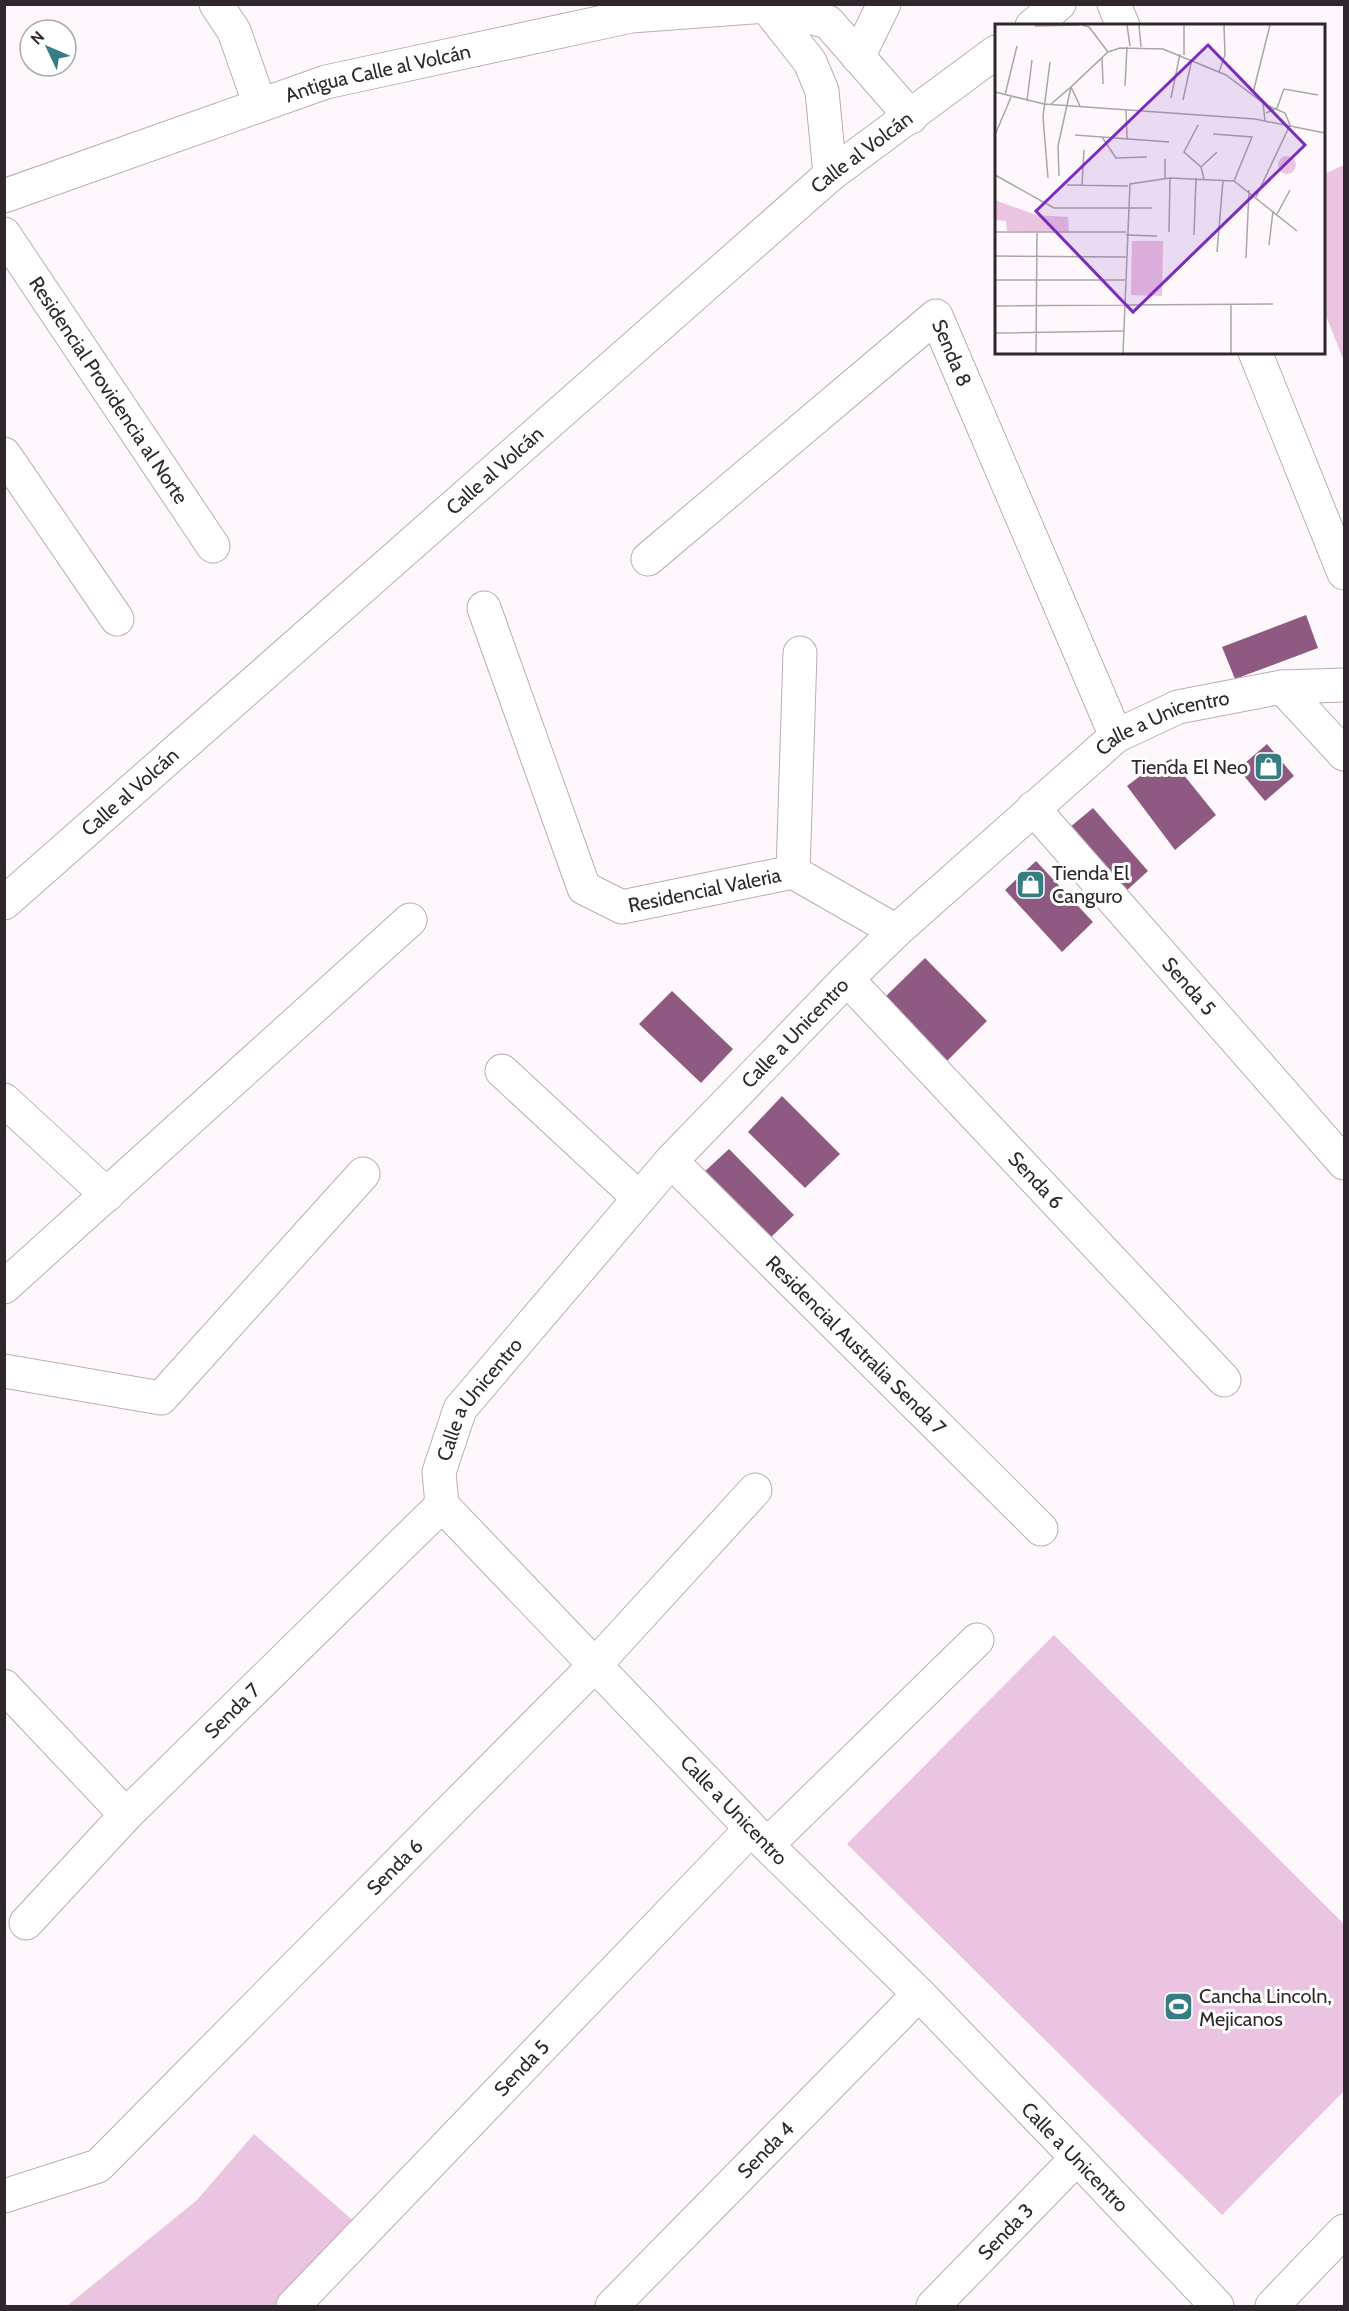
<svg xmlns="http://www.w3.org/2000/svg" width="1349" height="2311" viewBox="0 0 1349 2311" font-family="Cabin,sans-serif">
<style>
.green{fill:#ebc4e1}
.building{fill:#8e5a82}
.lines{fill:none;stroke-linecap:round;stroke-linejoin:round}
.street-casing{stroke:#bcacb8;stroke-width:35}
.secondary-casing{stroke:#bcacb8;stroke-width:35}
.street{stroke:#fff;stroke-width:33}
.secondary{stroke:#fff;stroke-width:33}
.labels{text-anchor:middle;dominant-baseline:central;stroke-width:6;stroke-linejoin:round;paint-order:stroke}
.street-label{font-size:20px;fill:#2e282c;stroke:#fff}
.poi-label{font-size:20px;fill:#2e282c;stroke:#fff;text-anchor:start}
.inset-road{fill:none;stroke:#aba5a9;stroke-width:1.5}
.view{fill:#7b2cbf;fill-opacity:0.15;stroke:#7b2cbf;stroke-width:3}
.inset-edge{fill:none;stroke:#2e282c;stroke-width:3}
</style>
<rect width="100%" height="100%" fill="#fef8fc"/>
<g class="green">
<polygon points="1344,165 1344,361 1324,311 1324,174"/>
<polygon points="1054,1635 1344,1924 1344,2091 1222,2215 847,1844"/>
<polygon points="254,2134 357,2224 279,2306 67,2306 197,2200"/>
</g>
<g class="building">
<polygon points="1306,615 1318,648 1235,679 1222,647"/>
<polygon points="1267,744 1294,776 1265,801 1238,769"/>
<polygon points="1171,759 1216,815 1175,850 1127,786 1149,769"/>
<polygon points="1093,808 1148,871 1125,892 1069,828"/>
<polygon points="1036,861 1093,922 1062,952 1005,890"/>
<polygon points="925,958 987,1021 946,1062 883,999"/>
<polygon points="672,991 733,1049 701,1083 639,1024"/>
<polygon points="782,1096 840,1154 805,1188 748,1132"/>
<polygon points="729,1149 794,1215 767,1241 702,1174"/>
</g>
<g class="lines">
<defs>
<g id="street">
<polyline points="216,4 234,31 260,105"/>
<polyline points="1114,4 1123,26"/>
<polyline points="766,6 810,62 822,91 830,175"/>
<polyline points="858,57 884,4"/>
<path id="s1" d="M4 196 326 82 631 16 766 6 828 22 911 117"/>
<path id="s2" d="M4 234 213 546"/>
<polyline points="1255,352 1344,573"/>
<polyline points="4,454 117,619"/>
<path id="s3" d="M648 559 936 316 1116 736"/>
<path id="s4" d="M484 608 584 888 622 907 793 872 896 931"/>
<polyline points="1282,687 1344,754"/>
<path id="s5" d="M1033 808 1344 1163"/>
<polyline points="793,872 800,653"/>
<path id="s6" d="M847 979 1224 1380"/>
<polyline points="502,1071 639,1198"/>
<polyline points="4,1100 107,1195"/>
<path id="s7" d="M671 1161 1041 1529"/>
<polyline points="4,1287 410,920"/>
<polyline points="4,1371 161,1398 363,1174"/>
<polyline points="4,1686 126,1815"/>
<polyline points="767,1845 977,1640"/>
<path id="s8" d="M26 1923 126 1815 442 1505"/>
<path id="s9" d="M4 2196 98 2166 595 1665 755 1490"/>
<path id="s10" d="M293 2306 751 1829"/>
<path id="s11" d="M612 2306 919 1994"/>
<path id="s12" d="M933 2306 1077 2158"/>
<path id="s13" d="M1217 2306 1077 2158 919 1994 767 1845 442 1505 439 1472 460 1409 671 1161 847 979 896 931 1116 736 1178 707 1282 687 1344 685"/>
<polyline points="1272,2306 1344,2231"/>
</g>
<g id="secondary">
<polyline points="1032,26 1059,4"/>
<path id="s14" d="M4 903 830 175 996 52"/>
</g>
</defs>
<use href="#street" class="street-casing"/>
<use href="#secondary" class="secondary-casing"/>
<use href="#street" class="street"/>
<use href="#secondary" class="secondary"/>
</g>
<defs>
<symbol id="shop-square" viewBox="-11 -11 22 22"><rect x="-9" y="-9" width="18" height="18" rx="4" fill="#357d83" stroke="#fff"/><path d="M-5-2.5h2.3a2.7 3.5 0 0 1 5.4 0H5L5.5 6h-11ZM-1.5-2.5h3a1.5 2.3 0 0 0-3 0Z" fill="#fff"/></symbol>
<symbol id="stadium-square" viewBox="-11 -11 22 22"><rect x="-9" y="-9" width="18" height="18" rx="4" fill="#357d83" stroke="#fff"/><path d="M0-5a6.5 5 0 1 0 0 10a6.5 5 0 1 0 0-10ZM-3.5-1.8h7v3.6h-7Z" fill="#fff"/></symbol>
</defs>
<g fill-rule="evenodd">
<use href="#shop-square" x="1252" y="750" width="33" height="33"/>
<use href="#shop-square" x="1014" y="868" width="33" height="33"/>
<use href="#stadium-square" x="1162" y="1990" width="33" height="33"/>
</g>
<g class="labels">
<g class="street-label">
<text stroke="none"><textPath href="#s1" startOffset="394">Antigua Calle al Volcán</textPath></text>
<text stroke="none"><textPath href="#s14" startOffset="1140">Calle al Volcán</textPath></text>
<text stroke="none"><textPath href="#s3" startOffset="417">Senda 8</textPath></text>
<text stroke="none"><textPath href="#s2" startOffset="188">Residencial Providencia al Norte</textPath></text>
<text stroke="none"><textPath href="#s14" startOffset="654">Calle al Volcán</textPath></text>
<text stroke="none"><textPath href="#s13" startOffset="2204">Calle a Unicentro</textPath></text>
<text stroke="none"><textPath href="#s14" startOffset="168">Calle al Volcán</textPath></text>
<text stroke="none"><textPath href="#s4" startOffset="424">Residencial Valeria</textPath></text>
<text stroke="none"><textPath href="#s5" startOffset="237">Senda 5</textPath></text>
<text stroke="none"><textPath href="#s13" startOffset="1718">Calle a Unicentro</textPath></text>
<text stroke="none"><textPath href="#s6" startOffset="276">Senda 6</textPath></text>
<text stroke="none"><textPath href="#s7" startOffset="261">Residencial Australia Senda 7</textPath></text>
<text stroke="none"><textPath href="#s13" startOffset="1232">Calle a Unicentro</textPath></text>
<text stroke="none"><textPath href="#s8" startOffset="296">Senda 7</textPath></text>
<text transform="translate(734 1810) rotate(46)">Calle a Unicentro</text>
<text stroke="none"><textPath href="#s9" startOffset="520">Senda 6</textPath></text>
<text stroke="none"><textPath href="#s10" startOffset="330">Senda 5</textPath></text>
<text stroke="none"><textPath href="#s11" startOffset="219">Senda 4</textPath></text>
<text transform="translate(1075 2157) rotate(46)">Calle a Unicentro</text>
<text stroke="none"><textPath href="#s12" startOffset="104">Senda 3</textPath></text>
</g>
<g class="poi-label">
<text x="1248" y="767" text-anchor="end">Tienda El Neo</text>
<text x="1052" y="873">Tienda El<tspan x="1052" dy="23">Canguro</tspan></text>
<text x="1199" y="1996">Cancha Lincoln,<tspan x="1199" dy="23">Mejicanos</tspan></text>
</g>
</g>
<g transform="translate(995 24)">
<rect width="330" height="330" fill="#fef8fc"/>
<path d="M283 141a9 9 0 1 1 18 0a9 9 0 1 1-18 0ZM0 176 41 191 73 193 74 208 12 207 11 197 0 196ZM137 217H168L167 272 136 271Z" fill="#ebc4e1"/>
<path class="inset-road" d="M87 1 94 3 113 28M132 1 135 22M144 1 146 23M189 1V31M40 2 84 1M107 33 108 60M224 48 230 31 229 1M130 62 132 23M0 68 49 80 260 95 330 109M258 69 275 1M10 71 22 22M176 74 185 30M188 76 197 35M32 77 37 36M56 80 76 63 85 82M131 85 132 115M271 89 282 84 289 65 323 71M203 101 189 128 206 143 209 155M218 110 257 113 239 157M0 111 16 73M80 111 174 118M107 113 121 134 152 133M170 135V155M206 143 222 128M0 151 59 184H157M64 152 63 122 76 63 113 28 125 24 168 25 231 51 268 79 270 97M53 154 48 93 55 38M72 161 133 162M87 161 89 126M261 173 295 101 290 89 269 80M282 190 295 166M0 208H131M174 208 175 154M131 211 162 212M199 211 201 154M274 221 278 187M222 228 228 156M0 232 131 233M251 234 254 166M0 256H130M236 281V329M0 282 278 280M0 309 128 307M41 329 42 209M128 329 135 160 175 154 239 157 302 207"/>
<path class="view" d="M213 21 310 121 138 288 41 187Z"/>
<rect width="330" height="330" class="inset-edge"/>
</g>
<rect width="1349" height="2311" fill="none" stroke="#2e282c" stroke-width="12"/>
<g transform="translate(48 48) rotate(314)"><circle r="28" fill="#ffffff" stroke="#aba9ab" stroke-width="1.5"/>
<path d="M0-4.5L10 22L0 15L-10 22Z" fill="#357d83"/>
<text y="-9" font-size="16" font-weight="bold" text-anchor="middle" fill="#2e282c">N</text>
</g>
</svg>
